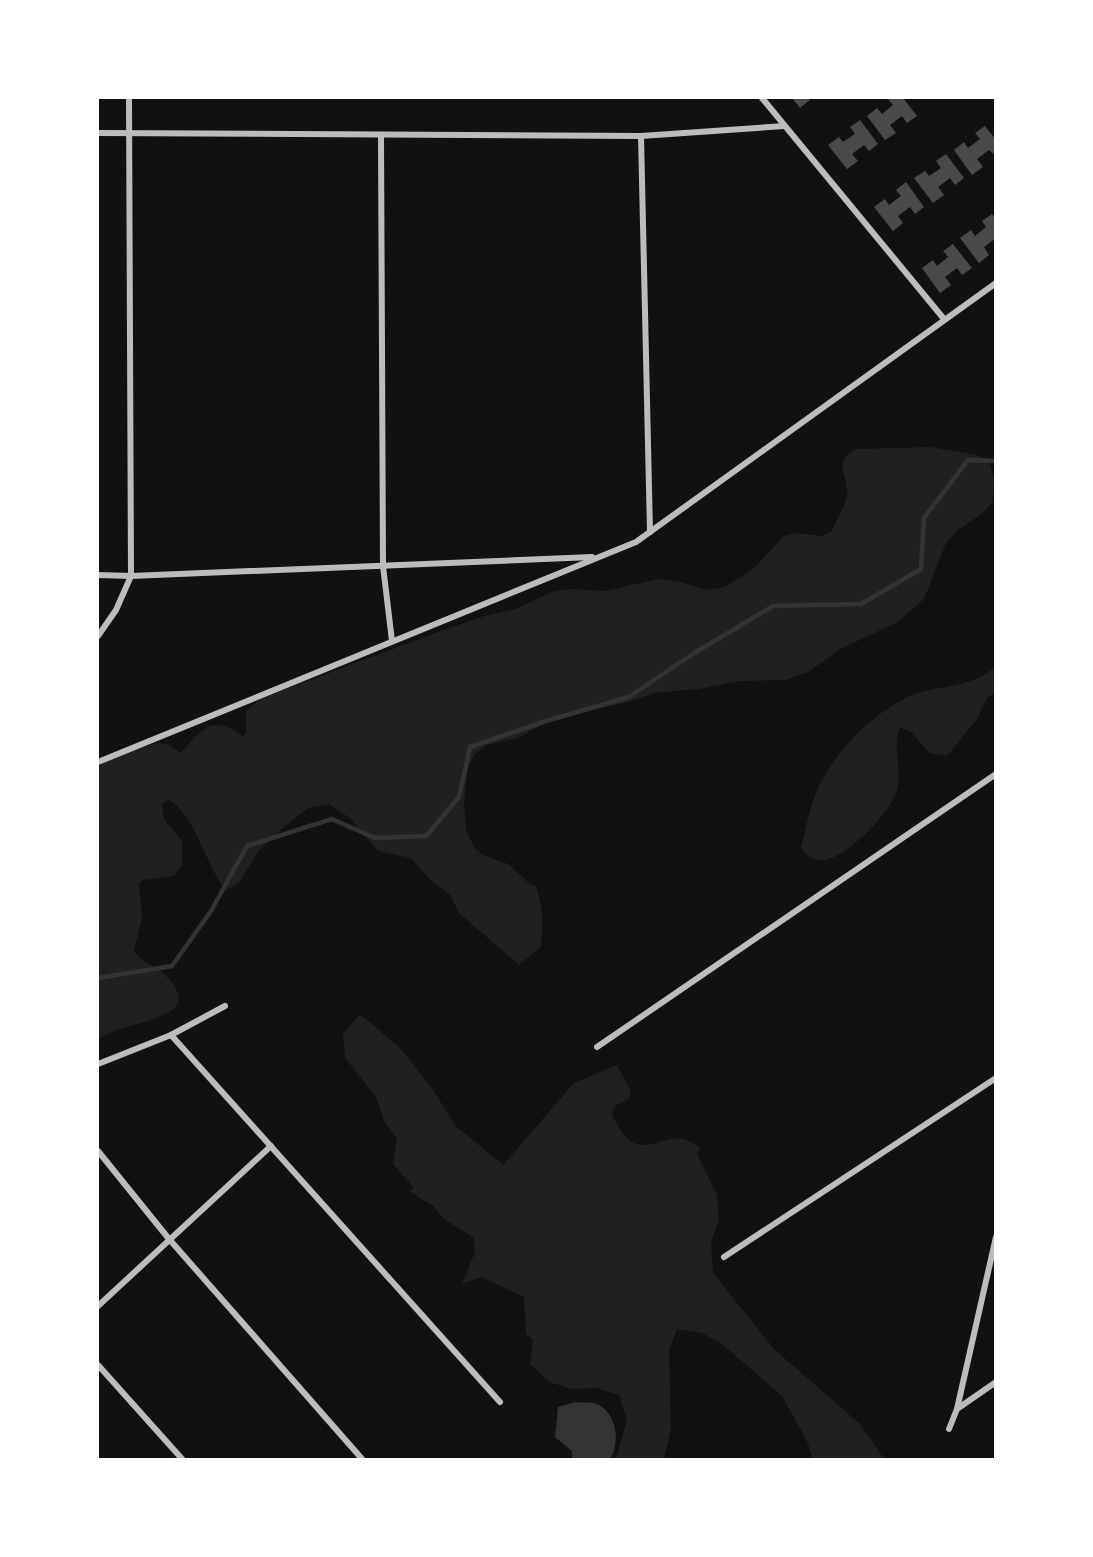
<svg xmlns="http://www.w3.org/2000/svg" width="1093" height="1557" viewBox="0 0 1093 1557" font-family="'Work Sans',sans-serif">
<style>
.green{fill:#202020}
.water{fill:#333}
.lines{fill:none;stroke-linecap:round;stroke-linejoin:round}
.stream{stroke:#333;stroke-width:4.5}
.building{fill:#4a4a4a}
.minor{stroke:#bcbcbc;stroke-width:6}
</style>
<rect width="100%" height="100%" fill="#111"/>
<g class="green">
<path d="M931 447 977 455 989 462 995 481 992 502 983 513 959 529 946 543 924 599 896 623 840 649 808 672 785 680 741 681 698 689 654 693 629 702 554 718 518 738 487 745 475 754 468 767 464 802 466 831 475 848 485 856 508 864 531 885 536 886C543 908 544 925 540 948L519 965 459 913 450 895 430 880 411 858 378 851 351 819 329 804 308 808 272 837 257 853 239 883 226 890C206 867 195 814 169 800L162 804 164 819 182 841V865L174 876 143 880 139 884 142 918 134 951C139 960 155 966 163 973 205 1013 153 1018 123 1028 114 1030 106 1035 98 1039V760L158 743 167 744 181 753C204 727 211 714 243 736L246 733V711L260 699 430 635 484 616 515 609 554 591 570 589 606 591 658 579 677 581 707 590 725 587 754 568 784 536 797 533 822 536 832 531C836 520 845 507 847 495 849 475 831 463 856 449Z"/>
<path d="M995 667V693L987 698 977 719 947 756 930 753 910 731 900 728C892 747 901 767 898 787 894 810 847 858 824 860 814 862 806 855 801 848 806 828 810 805 819 786 838 748 878 707 918 693 947 684 970 688 995 667Z"/>
<path d="M360 1014 400 1048 431 1087 456 1126 503 1165 574 1083 617 1065 631 1091 629 1099 615 1106 612 1114C641 1180 666 1115 700 1149L697 1154 717 1195 719 1220 711 1242 713 1273 775 1350 861 1425 884 1459H813L807 1441 782 1396 722 1344 702 1333 677 1329 669 1351 671 1429 664 1459H616L627 1420 619 1395 597 1388 572 1389 549 1382 530 1364 533 1340 526 1334 524 1297 481 1277 462 1284 475 1252 474 1238 444 1219 433 1206 409 1191 414 1188 393 1164 397 1139 384 1121 376 1097 345 1058 343 1034Z"/>
</g>
<path class="water" d="M575 1402C581 1403 589 1402 594 1403 617 1410 621 1443 610 1459H572V1451L555 1437 558 1407Z"/>
<g class="lines">
<polyline class="stream" points="98,978 172,966 211,911 247,846 332,819 375,838 426,836 459,797 470,747 546,721 629,697 691,655 773,606 861,604 921,569 924,518 968,460 996,461"/>
</g>
<g class="building">
<polygon points="792,98 808,98 810,100 800,108"/>
<polygon points="890,98 903,98 917,116 907,123 902,116 890,125 896,133 885,140 867,116 877,108 882,114 893,105 888,99"/>
<polygon points="860,120 878,144 869,151 864,145 852,154 858,161 847,169 828,145 839,137 843,142 855,134 850,127"/>
<polygon points="985,126 996,140 996,156 989,150 977,159 983,167 972,175 954,150 964,142 968,148 980,139 975,133"/>
<polygon points="946,154 964,178 955,185 950,178 938,187 944,195 933,203 914,178 925,171 929,176 941,168 936,161"/>
<polygon points="906,182 924,207 915,214 910,207 898,216 903,223 893,231 874,207 885,199 889,205 901,196 896,190"/>
<polygon points="992,214 996,219 996,238 984,247 989,255 979,263 960,238 971,230 975,236 986,227 982,221"/>
<polygon points="953,244 972,268 962,275 957,268 945,277 951,285 940,293 922,268 933,260 937,266 948,257 943,251"/>
</g>
<g class="lines">
<g class="minor">
<polyline points="762,98 944,319"/>
<polyline points="98,133 641,136 784,126"/>
<polyline points="641,136 650,532"/>
<polyline points="381,137 383,566 392,641"/>
<polyline points="98,575 131,576 592,557"/>
<polyline points="98,636 116,610 131,576 129,98"/>
<polyline points="98,762 636,542 996,283"/>
<polyline points="171,1035 500,1402"/>
<polyline points="597,1047 996,774"/>
<polyline points="98,1064 171,1035 225,1006"/>
<polyline points="98,1151 169,1239 363,1460"/>
<polyline points="724,1257 996,1078"/>
<polyline points="98,1306 271,1146"/>
<polyline points="98,1365 183,1460"/>
<polyline points="957,1409 996,1382"/>
<polyline points="949,1429 957,1409 996,1237"/>
</g>
</g>
<rect width="1093" height="1557" fill="none" stroke="#ffffff" stroke-width="198"/>
</svg>
